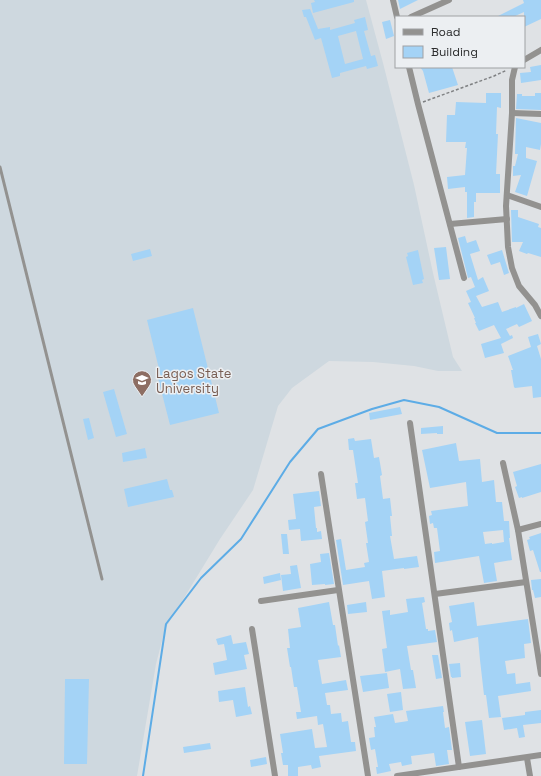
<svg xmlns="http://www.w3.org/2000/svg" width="541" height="776" viewBox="0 0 541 776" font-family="'Space Grotesk',sans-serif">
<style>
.built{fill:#ced8df}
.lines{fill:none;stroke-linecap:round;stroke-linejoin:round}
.stream{stroke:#5dace6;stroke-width:2}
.building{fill:#a4d3f6;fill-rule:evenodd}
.path{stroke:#7f8183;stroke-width:1.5;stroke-dasharray:3 2;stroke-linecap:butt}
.service{stroke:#939290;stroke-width:3}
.minor{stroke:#939290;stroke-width:6}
.labels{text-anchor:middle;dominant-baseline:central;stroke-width:3;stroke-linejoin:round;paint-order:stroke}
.education-label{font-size:13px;fill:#785e54;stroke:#eceff2;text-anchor:start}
</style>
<rect width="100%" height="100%" fill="#dfe2e5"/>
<polygon class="built" points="0,0 366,0 383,63 414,185 433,273 453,357 462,371 438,371 414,366 373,362 329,361 292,388 278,406 253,490 220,539 165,629 156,664 137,776 0,776"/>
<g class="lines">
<polyline class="stream" points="143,776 166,624 201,578 241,539 290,462 318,429 372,409 404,400 439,407 497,433 541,433"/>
</g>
<g class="building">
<polygon points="314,0 354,0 354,2 313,13 311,3 315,2"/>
<polygon points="398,0 418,0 400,9"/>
<polygon points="523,0 541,0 541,19 524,27 524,12 513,17 496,17 524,3"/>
<path d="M310 9 318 29 330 27V30L355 23 354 20 365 17 368 30 364 31 371 56 375 55 378 66 367 69 366 66 340 73V76L332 78 321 38 315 40 306 17H304L302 10ZM356 31 363 59 345 64 338 36Z"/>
<polygon points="390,20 394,36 386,39 382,22"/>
<polygon points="541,65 541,80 521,83 520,73 531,72 530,67"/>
<polygon points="420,67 452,67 458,85 429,93 423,71"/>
<polygon points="486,93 501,93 501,108 497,107 496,134 498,134 496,174 500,174 500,193 476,193 476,202 474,202 474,217 467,218 467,192 465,192 465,187 448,189 447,177 465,175 467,148 465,148 466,142 446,142 447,115 455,115 456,102 486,103"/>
<polygon points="535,93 541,93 541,110 516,109 517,94 522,94 522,96 535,96"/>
<polygon points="516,118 541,123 541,144 540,150 526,147 526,158 537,161 527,196 515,192 521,175 513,176 513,166 515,166 518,154 515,154"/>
<polygon points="511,210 518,210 518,217 539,224 538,227 541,228 541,257 528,253 527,254 519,251 523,242 512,242"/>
<polygon points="465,236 467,243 476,240 480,251 470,254 478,280 483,277 489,291 476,296 482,307 498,302 502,312 516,307 516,308 524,304 532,321 519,327 517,324 506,329 510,336 512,335 513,338 501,344 504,353 485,358 481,344 501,338 494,325 479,331 475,323 476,323 474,318 475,318 468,303 471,302 466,291 475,287 471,277 468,278 458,238"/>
<polygon points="446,247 450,279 439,280 434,248"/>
<polygon points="150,249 152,256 133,261 131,254"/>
<polygon points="418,250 424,279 422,280 423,283 413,285 406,257 408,256 407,253"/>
<polygon points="502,250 509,273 504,275 500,262 491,265 487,255"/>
<polygon points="193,308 219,413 170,425 158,378 161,377 147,320"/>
<polygon points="538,334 541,344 537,346 541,359 541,397 533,398 532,386 515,388 514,387 511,370 513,370 508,356 531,347 528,337"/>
<polygon points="114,389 127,434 116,437 103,392"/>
<polygon points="400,407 402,414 370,420 369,413"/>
<polygon points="89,418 94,438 88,440 83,419"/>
<polygon points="443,426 443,434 437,434 437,433 421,434 421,428"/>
<polygon points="354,438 355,441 371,439 374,458 379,457 382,475 380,476 383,499 390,498 392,516 390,516 392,536 390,536 394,559 417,556 419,567 404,569 404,568 382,571 385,597 372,599 369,581 343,585 336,540 341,539 346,570 365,567 364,563 369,562 366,543 368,543 365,522 368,521 365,498 357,499 355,483 358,483 353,450 349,450 348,439"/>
<path d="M456 443 459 461 480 459 482 482 494 480 496 502H502L504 521H509L510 538H509L512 560 494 563 497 581 484 583 479 556 435 563 434 552 440 551 437 528H434L433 523 430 524 429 516 432 515 431 511 468 506 466 482 430 488 422 450ZM503 530 504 542 492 544V543L485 544 483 532Z"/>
<polygon points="145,448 147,458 123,462 122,453"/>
<polygon points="541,464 541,492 522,498 522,497 519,498 515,487 517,486 513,472"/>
<polygon points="167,479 170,490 172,490 174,497 128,507 124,489"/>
<polygon points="319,491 321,506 314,507 316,528 317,528 317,532 321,531 322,539 301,541 300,529 289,530 288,520 296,519 293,494"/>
<polygon points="541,533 541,572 540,572 533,550 530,551 527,540 530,539 529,537"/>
<polygon points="281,534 287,534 289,554 283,554"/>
<polygon points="329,553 334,584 325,585 325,584 312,585 310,564 321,562 320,554"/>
<polygon points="297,565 301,588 283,591 281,575 291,574 290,566"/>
<polygon points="280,573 281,580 264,584 263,577"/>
<polygon points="541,579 541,597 535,598 533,590 532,590 531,580"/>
<polygon points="424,597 425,602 422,603 426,629 428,629 428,631 435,630 437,642 407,646 411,670 413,670 416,688 403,689 400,669 385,672 382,649 387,648 382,611 390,610 390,615 408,612 406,599"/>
<polygon points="329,602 333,625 335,625 338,646 339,645 341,657 318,660 322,684 346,680 348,690 325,693 327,705 330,705 331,714 341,713 342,722 348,721 351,742 355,742 356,751 319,756 321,767 312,769 311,765 298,767 298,776 288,776 288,765 283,765 281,753 283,753 280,734 312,729 315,748 327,747 323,724 318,725 317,716 297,719 296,712 301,712 297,687 294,687 291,667 290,667 287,648 290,648 288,629 301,627 298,608"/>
<polygon points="366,602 367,612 348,614 347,605"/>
<polygon points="474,602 477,626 528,619 531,643 524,644 525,658 505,661 507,674 515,673 516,684 530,682 531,691 498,696 501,717 489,718 486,695 484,695 480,660 478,637 454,642 452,630 450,631 449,623 452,622 449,606"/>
<polygon points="231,635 233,644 246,642 249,654 244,655 247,669 215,675 213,663 227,660 224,644 218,645 216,639"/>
<polygon points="432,655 438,655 442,678 436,679"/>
<polygon points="460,663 461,677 452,678 452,677 451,677 449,664"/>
<polygon points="387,673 389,688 363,692 360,676"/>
<polygon points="65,679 89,679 87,764 64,764"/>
<polygon points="245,687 248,707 250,706 252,714 236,717 233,700 219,702 218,691"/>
<polygon points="401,692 403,710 390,712 387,694"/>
<polygon points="443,706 444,712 443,712 445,728 449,727 452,750 447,750 449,764 436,766 434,753 411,756 412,764 402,766 401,762 389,764 391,771 377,774 376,767 378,767 375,749 371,750 369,738 375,737 374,727 376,727 374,717 393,714 395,723 408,721 406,711"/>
<polygon points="541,710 541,723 523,725 525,737 519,738 517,728 504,730 502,718 525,715 525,712"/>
<polygon points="482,720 486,754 470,756 465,722"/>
<polygon points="210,743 211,749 184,753 183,747"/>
<polygon points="266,757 267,764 251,767 250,760"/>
</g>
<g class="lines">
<polyline class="path" points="423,102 494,76 507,70"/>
<polyline class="service" points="0,167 102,579"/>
<g class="minor">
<polyline points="393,0 397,17"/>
<polyline points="411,17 449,0"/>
<polyline points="524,60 541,50"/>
<polyline points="409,67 418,104 464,278"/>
<polyline points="515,67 512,80 512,113 506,206 508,247 512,268 519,286 535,305 541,316"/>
<polyline points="512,113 541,114"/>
<polyline points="507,195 541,207"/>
<polyline points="450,224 507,219"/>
<polyline points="410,423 459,767"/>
<polyline points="503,463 518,530 541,674"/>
<polyline points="321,474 368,776"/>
<polyline points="518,530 541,524"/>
<polyline points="435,594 526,582"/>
<polyline points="261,601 338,590"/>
<polyline points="252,629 275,776"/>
<polyline points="527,758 530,776"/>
<polyline points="397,776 541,755"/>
</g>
</g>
<defs>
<symbol id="university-pin" viewBox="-11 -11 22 30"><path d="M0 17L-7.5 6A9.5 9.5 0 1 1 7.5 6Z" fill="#8d6e63" stroke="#eceff2"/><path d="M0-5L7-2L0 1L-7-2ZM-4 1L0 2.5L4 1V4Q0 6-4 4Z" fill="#fff"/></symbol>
</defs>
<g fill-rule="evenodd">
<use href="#university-pin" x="131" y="369" width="22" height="30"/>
</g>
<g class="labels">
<g class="education-label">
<text x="156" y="373">Lagos State<tspan x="156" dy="15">University</tspan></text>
</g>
</g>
<rect x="395" y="16" width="130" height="52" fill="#eceff2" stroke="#9fa1a4"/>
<rect x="403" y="29" width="20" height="6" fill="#939290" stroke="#9fa1a4"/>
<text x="431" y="36" font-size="12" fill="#2c2d2e">Road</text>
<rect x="403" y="46" width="20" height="12" fill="#a4d3f6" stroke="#9fa1a4"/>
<text x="431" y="56" font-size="12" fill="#2c2d2e">Building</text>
</svg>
